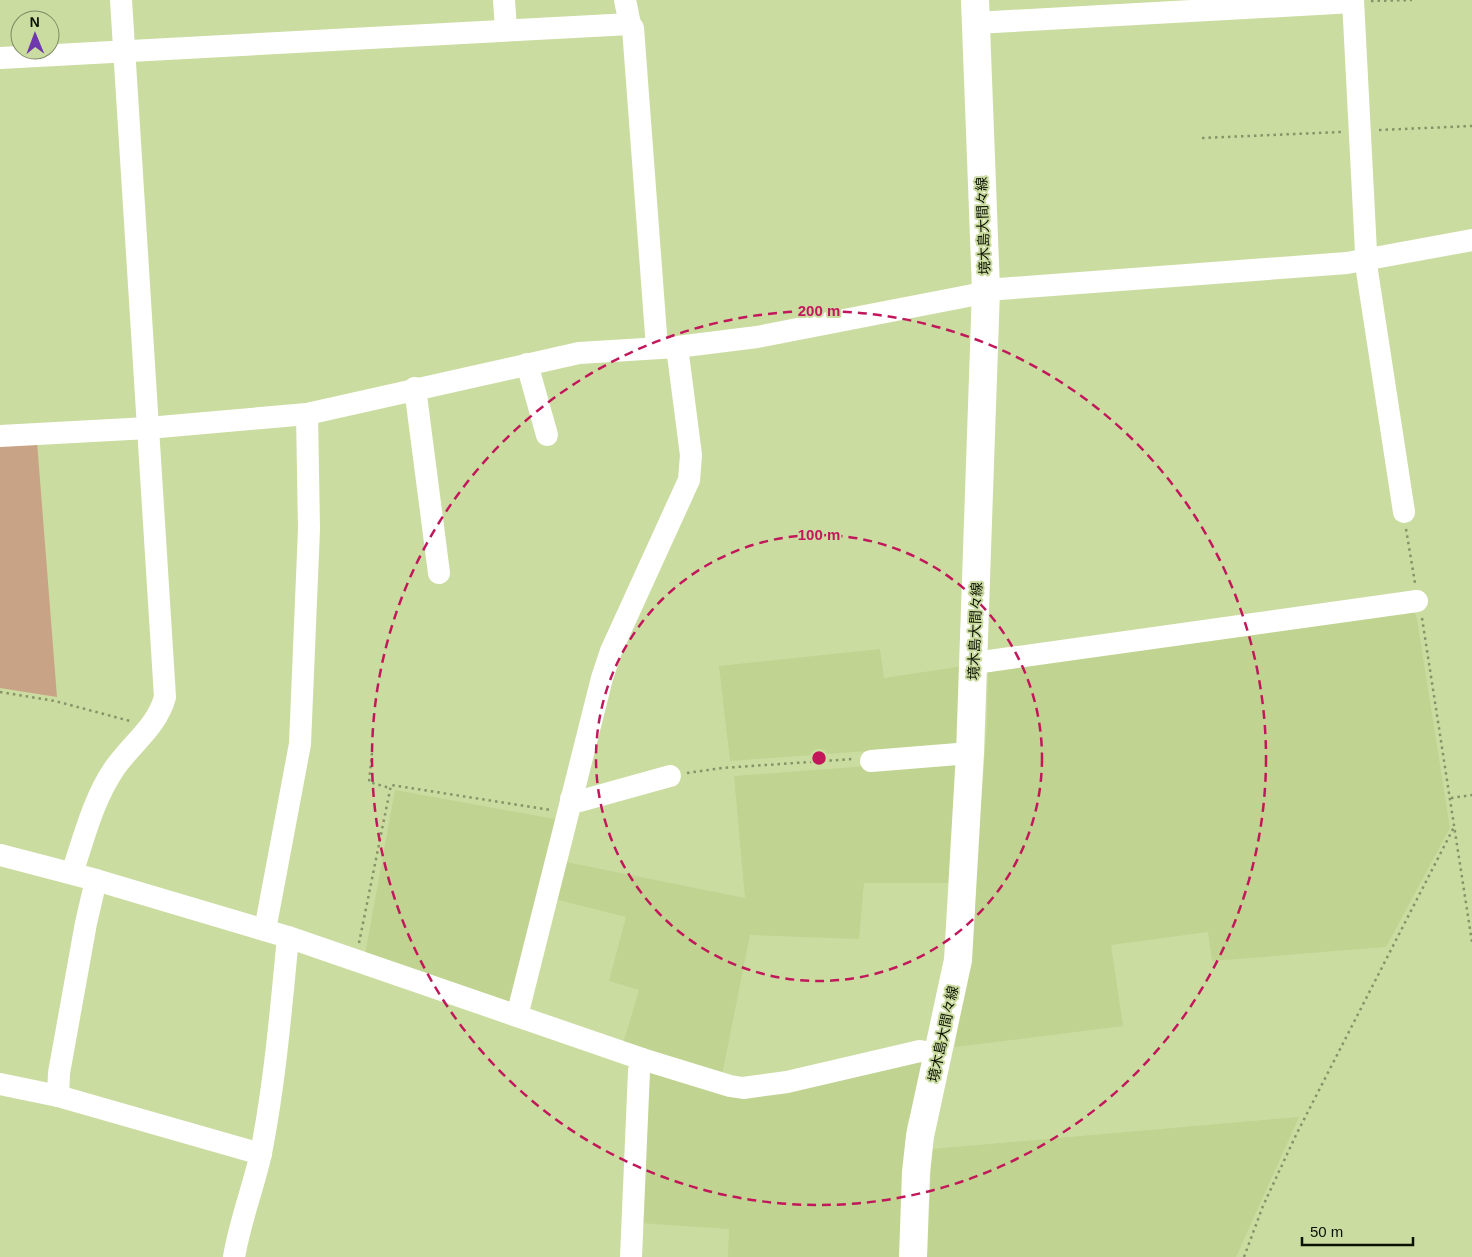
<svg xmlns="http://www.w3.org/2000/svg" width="1472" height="1257" viewBox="0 0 1472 1257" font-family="Helvetica,'Noto Sans JP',sans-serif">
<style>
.built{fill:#c0d390}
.green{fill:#c8a385}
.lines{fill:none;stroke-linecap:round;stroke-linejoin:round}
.path{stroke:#869367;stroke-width:2.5;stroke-dasharray:2.5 4;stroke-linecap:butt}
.minor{stroke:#fff;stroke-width:22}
.major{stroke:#fff;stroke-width:28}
.ring{fill:none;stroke:#c2185b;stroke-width:2.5;stroke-dasharray:9 6}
.labels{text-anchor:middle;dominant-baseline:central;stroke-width:4;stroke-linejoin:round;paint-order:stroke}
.street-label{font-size:14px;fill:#0b1000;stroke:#cbdca1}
.centre{fill:#c2185b;stroke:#cbdca1;stroke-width:2.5}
.ring-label{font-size:15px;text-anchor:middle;font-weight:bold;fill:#c2185b;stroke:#cbdca1;stroke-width:4;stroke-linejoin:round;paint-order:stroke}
</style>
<rect width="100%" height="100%" fill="#cbdca1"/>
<g class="built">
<polygon points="1414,610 1417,619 1450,828 1386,947 1212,961 1208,932 1111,945 1123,1026 955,1047 972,915 987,725 988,670"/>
<polygon points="880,649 884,678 964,666 961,744 730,761 719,666"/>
<polygon points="961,759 954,883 864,883 859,939 750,935 722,1075 623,1044 639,990 609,981 626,917 550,898 561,861 745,898 734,776"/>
<polygon points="395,790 560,820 512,1008 365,955"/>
<polygon points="921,1059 926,1064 907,1124 902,1211 903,1257 728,1257 729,1229 640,1223 650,1071 734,1096"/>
<polygon points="1299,1117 1236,1257 927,1257 932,1149"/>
</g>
<polygon class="green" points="37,442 57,697 0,688 0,444"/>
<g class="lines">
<g class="path">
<polyline points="1371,1 1412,0"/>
<polyline points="1379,130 1472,126"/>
<polyline points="1202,138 1341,132"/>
<polyline points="1406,529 1415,583"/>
<polyline points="1422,618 1472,942"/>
<polyline points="0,692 55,701 130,721"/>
<polyline points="372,753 369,782 390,788"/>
<polyline points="687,773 722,768 853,759"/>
<polyline points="1451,798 1472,795"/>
<polyline points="359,943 391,785 551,810"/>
<polyline points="1244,1257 1263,1206 1296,1135 1454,827"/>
</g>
<g class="minor">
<polyline points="504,0 506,29"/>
<polyline points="625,0 630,24 633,28 657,348"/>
<polyline points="1353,0 1367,271 1404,512"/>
<polyline points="975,23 1353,2"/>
<polyline points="0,58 630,24"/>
<polyline points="527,364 547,435"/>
<polyline points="415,388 439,573"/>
<polyline points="0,436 148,428 307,414 579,353 677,347 757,337 973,295 986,290 1347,263 1472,240"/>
<polyline points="975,663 1417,601"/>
<polyline points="871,761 970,753"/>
<polyline points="571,799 580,801 670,776"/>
<polyline points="0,855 96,880 288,937 642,1059 730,1086 743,1088 787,1082 920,1051 938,1054"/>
<path d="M72 873C84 838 93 800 114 769 131 744 157 727 165 697L121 0"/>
<polyline points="265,930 300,744 309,529 307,414"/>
<polyline points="517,1016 602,678 611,651 689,480 691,455 677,347"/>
<polyline points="0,1084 58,1096 261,1154"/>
<polyline points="58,1096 59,1073 86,923 96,880"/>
<path d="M234 1257C240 1221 253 1189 261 1153 275 1082 281 1009 288 937"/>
<polyline points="631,1257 639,1071 642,1059"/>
</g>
<polyline class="major" points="913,1257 916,1172 920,1136 958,960 970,753 986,290 975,0"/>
</g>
<g class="ring">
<circle cx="819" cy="758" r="223"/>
<circle cx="819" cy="758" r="447"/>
</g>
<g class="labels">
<g class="street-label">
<text transform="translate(983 226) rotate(-92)">境木島大間々線</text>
<text transform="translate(975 631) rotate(-88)">境木島大間々線</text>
<text transform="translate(943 1034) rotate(-78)">境木島大間々線</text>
</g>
</g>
<circle cx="819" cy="758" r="8" class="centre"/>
<g class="ring-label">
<text x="819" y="316">200 m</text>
<text x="819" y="540">100 m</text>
</g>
<g transform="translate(35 35) rotate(359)"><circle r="24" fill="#cbdca1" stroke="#7e8a61"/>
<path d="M0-4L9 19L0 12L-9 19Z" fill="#7038af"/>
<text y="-8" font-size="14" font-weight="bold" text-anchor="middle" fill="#0b1000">N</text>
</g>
<path d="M1302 1237v8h111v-8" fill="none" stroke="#0b1000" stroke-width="2.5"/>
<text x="1310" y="1237" font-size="15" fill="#0b1000" stroke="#cbdca1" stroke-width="4" paint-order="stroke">50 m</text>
</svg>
